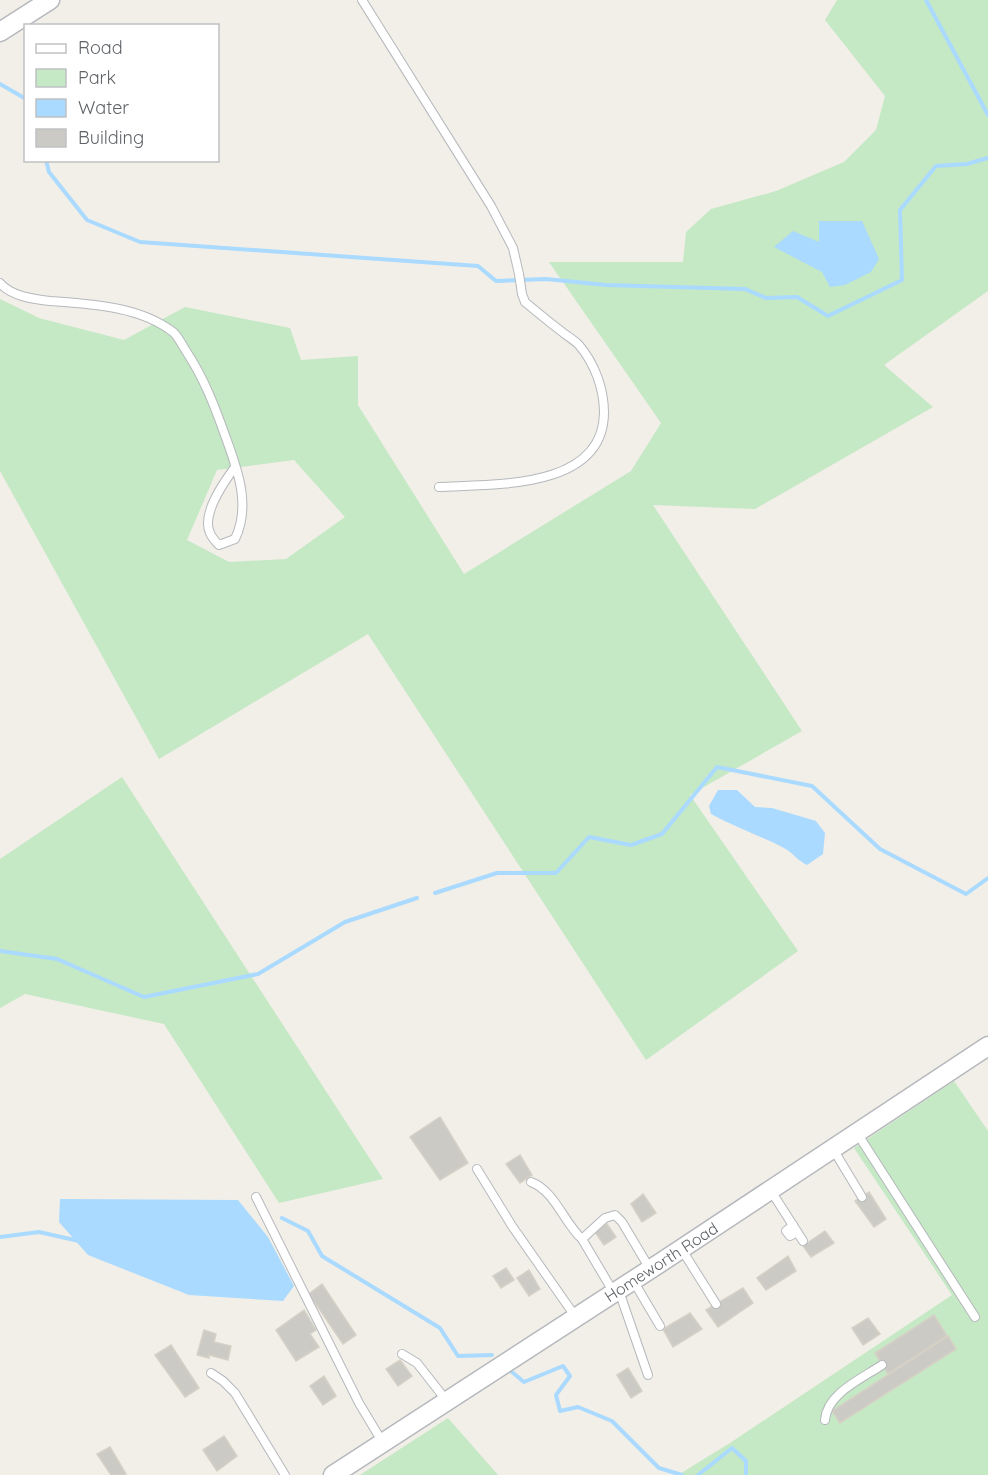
<svg xmlns="http://www.w3.org/2000/svg" width="988" height="1475" viewBox="0 0 988 1475" font-family="Quicksand,sans-serif">
<style>
.green{fill:#c5e8c5;fill-rule:evenodd}
.water{fill:#aadaff}
.lines{fill:none;stroke-linecap:round;stroke-linejoin:round}
.stream{stroke:#aadaff;stroke-width:4}
.building{fill:#cccac5;stroke:#d6d1c6;stroke-width:1.5}
.service-casing{stroke:#b5b8bc;stroke-width:10}
.tertiary-casing{stroke:#b5b8bc;stroke-width:21}
.service{stroke:#fff;stroke-width:8}
.tertiary{stroke:#fff;stroke-width:18}
.labels{text-anchor:middle;dominant-baseline:central;stroke-width:4.5;stroke-linejoin:round;paint-order:stroke}
.street-label{font-size:16px;fill:#5f6368;stroke:#fff}
</style>
<rect width="100%" height="100%" fill="#f1efe8"/>
<g class="green">
<path d="M837 0H988V291L884 365 933 407 755 509 653 505 802 731 690 795 798 951 646 1060 368 634 159 759 0 471V299L39 318 124 340 185 307 290 328 301 360 358 356V405L464 574 631 471 661 423 549 262H683L686 232 711 209 776 191 844 162 876 130 885 96 825 20ZM294 460 345 517 286 559 229 562 187 540 217 470Z"/>
<polygon points="122,777 383,1179 279,1203 164,1024 25,994 0,1008 0,859"/>
<polygon points="954,1081 988,1131 988,1475 678,1475 730,1443 952,1295 854,1148"/>
<polygon points="448,1418 498,1475 360,1475"/>
</g>
<g class="water">
<polygon points="819,221 862,221 879,259 871,272 845,285 830,287 822,272 774,247 793,231 819,242"/>
<path d="M718 790H737L755 807 772 808 816 821 825 833 823 854 807 865C798 861 793 853 784 848 761 836 735 827 711 814L709 806Z"/>
<polygon points="60,1199 238,1200 268,1237 294,1286 283,1301 189,1295 88,1255 59,1222"/>
</g>
<g class="lines">
<g class="stream">
<polyline points="926,0 988,115"/>
<polyline points="0,84 26,99"/>
<polyline points="46,160 49,172 87,220 140,242 478,266 496,281 546,279 606,285 745,289 766,298 797,297 828,316 902,280 900,210 936,166 967,164 988,158"/>
<polyline points="435,893 497,873 556,873 589,837 631,845 662,834 717,767 812,786 880,849 966,894 988,878"/>
<polyline points="0,951 57,959 144,997 258,974 345,922 417,898"/>
<polyline points="282,1218 308,1231 322,1256 440,1328 458,1356 492,1355"/>
<polyline points="0,1237 39,1232 79,1241"/>
<polyline points="512,1372 524,1382 563,1366 570,1376 556,1395 560,1411 578,1407 612,1421 659,1468 682,1475"/>
<polyline points="698,1475 732,1448 746,1461 746,1475"/>
</g>
</g>
<g class="building">
<polygon points="440,1117 468,1163 440,1180 410,1137"/>
<polygon points="520,1155 532,1175 520,1183 506,1164"/>
<polygon points="869,1192 886,1219 874,1227 855,1201"/>
<polygon points="643,1194 656,1213 642,1222 631,1204"/>
<polygon points="607,1224 616,1237 604,1245 595,1232"/>
<polygon points="825,1231 834,1243 811,1257 803,1246"/>
<polygon points="788,1256 796,1271 766,1290 757,1278"/>
<polygon points="506,1268 514,1280 501,1288 493,1276"/>
<polygon points="529,1270 540,1289 529,1296 517,1278"/>
<polygon points="322,1284 356,1335 343,1344 309,1294"/>
<polygon points="743,1288 753,1303 718,1327 706,1310"/>
<polygon points="304,1310 316,1330 310,1334 319,1347 296,1361 276,1330"/>
<polygon points="690,1313 702,1329 673,1347 663,1329"/>
<polygon points="934,1315 947,1336 888,1374 875,1353"/>
<polygon points="868,1318 880,1334 863,1345 852,1328"/>
<polygon points="204,1330 216,1334 214,1342 231,1346 228,1360 209,1355 209,1358 197,1355"/>
<polygon points="948,1336 956,1349 840,1423 832,1411"/>
<polygon points="171,1345 199,1388 185,1397 155,1355"/>
<polygon points="400,1360 412,1376 398,1386 386,1369"/>
<polygon points="628,1368 642,1391 631,1398 617,1375"/>
<polygon points="324,1376 336,1396 323,1405 310,1386"/>
<polygon points="224,1436 237,1456 217,1471 203,1450"/>
<polygon points="110,1447 126,1474 125,1475 111,1475 97,1454"/>
</g>
<g class="lines">
<defs>
<g id="service">
<path d="M362 0 491 206 513 248 519 274 522 294 525 302C537 312 549 322 561 331 567 336 574 340 579 345 595 364 604 389 604 413 603 490 493 484 439 487"/>
<path d="M0 283C11 296 32 299 50 301 90 304 139 306 173 332 178 336 182 345 186 351 204 378 215 407 226 438 238 471 251 506 235 539L219 545C216 542 212 538 210 533 201 514 224 482 235 467"/>
<polyline points="857,1133 975,1317"/>
<polyline points="833,1149 862,1197"/>
<polyline points="477,1169 512,1226 575,1316"/>
<path d="M531 1182C555 1191 564 1223 582 1239"/>
<polyline points="771,1191 803,1241"/>
<polyline points="256,1197 359,1403 383,1443"/>
<polyline points="793,1225 786,1231 790,1236 797,1232"/>
<polyline points="682,1250 716,1304"/>
<polyline points="634,1282 660,1326"/>
<polyline points="619,1291 648,1375"/>
<polyline points="614,1293 582,1239 605,1218 615,1215 622,1222 650,1269"/>
<polyline points="402,1354 417,1363 446,1400"/>
<polyline points="211,1373 223,1381 235,1393 285,1475"/>
<path d="M825 1420C827 1393 863 1378 882 1365"/>
</g>
<g id="tertiary">
<polyline points="0,32 50,0"/>
<polyline points="333,1475 663,1261 988,1046"/>
</g>
</defs>
<use href="#service" class="service-casing"/>
<use href="#tertiary" class="tertiary-casing"/>
<use href="#service" class="service"/>
<use href="#tertiary" class="tertiary"/>
</g>
<g class="labels">
<g class="street-label">
<text transform="translate(661 1262) rotate(-33)">Homeworth Road</text>
</g>
</g>
<rect x="24" y="24" width="195" height="138" fill="#ffffff" stroke="#bfc1c3" stroke-width="1.5"/>
<rect x="36" y="44" width="30" height="9" fill="#ffffff" stroke="#bfc1c3" stroke-width="1.5"/>
<text x="78" y="54" font-size="18" fill="#5f6368">Road</text>
<rect x="36" y="69" width="30" height="18" fill="#c5e8c5" stroke="#bfc1c3" stroke-width="1.5"/>
<text x="78" y="84" font-size="18" fill="#5f6368">Park</text>
<rect x="36" y="99" width="30" height="18" fill="#aadaff" stroke="#bfc1c3" stroke-width="1.5"/>
<text x="78" y="114" font-size="18" fill="#5f6368">Water</text>
<rect x="36" y="129" width="30" height="18" fill="#cccac5" stroke="#bfc1c3" stroke-width="1.5"/>
<text x="78" y="144" font-size="18" fill="#5f6368">Building</text>
</svg>
